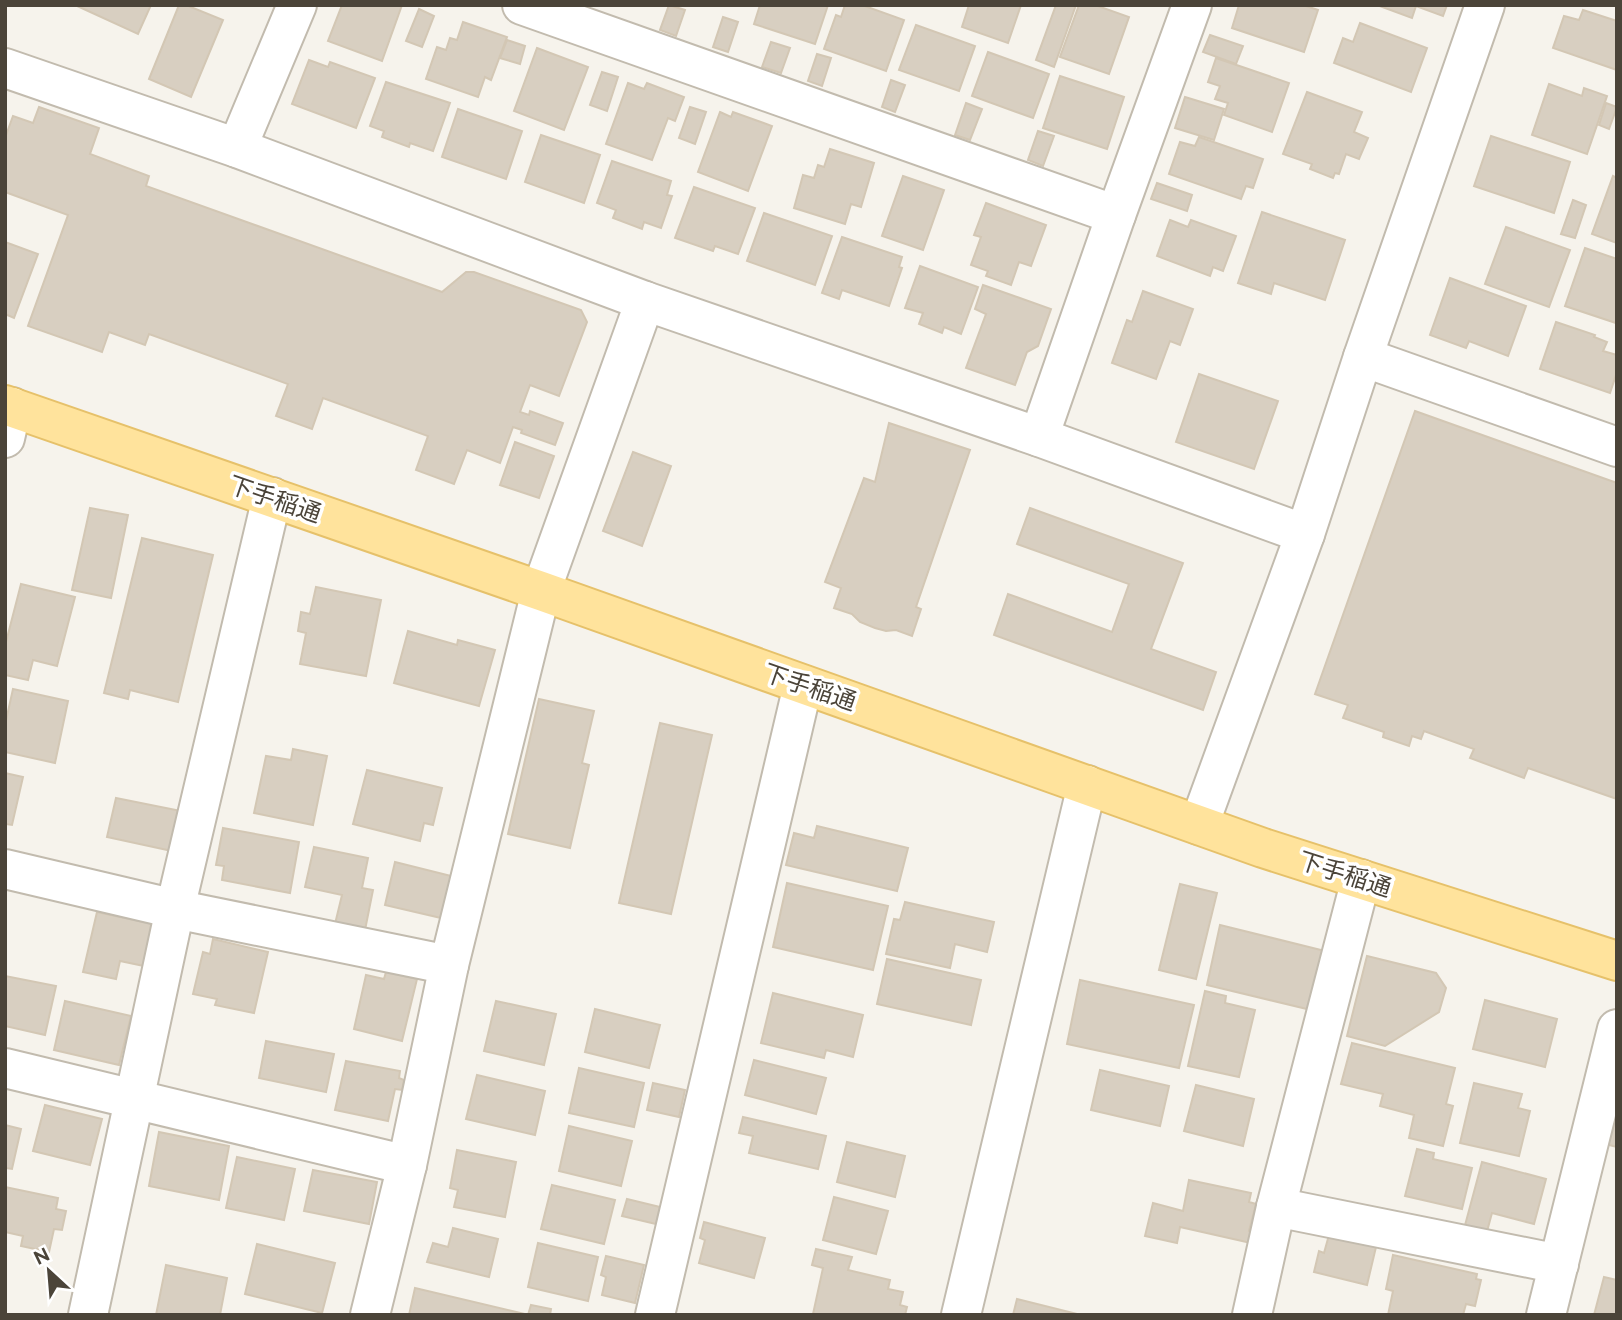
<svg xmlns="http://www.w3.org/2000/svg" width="1622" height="1320" viewBox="0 0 1622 1320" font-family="Raleway,'Noto Sans JP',sans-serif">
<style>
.building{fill:#d8cfc1;stroke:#d3c7b4;stroke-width:2}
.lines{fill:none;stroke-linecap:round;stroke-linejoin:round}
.minor-casing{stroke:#c2bbae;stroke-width:42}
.major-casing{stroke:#e6c16a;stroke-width:42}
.minor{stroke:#fff;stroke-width:38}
.major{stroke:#ffe39c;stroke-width:38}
.labels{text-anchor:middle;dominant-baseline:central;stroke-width:7;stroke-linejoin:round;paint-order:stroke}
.street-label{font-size:24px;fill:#4b4439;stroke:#fff}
</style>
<rect width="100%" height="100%" fill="#f6f3ec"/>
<g class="building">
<polygon points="75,5 151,5 138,34"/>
<polygon points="179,5 186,5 223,20 191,97 149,79"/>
<polygon points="342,5 402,5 382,61 328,41"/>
<polygon points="669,5 685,10 676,36 660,30"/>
<polygon points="760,5 828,5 815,44 754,24"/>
<polygon points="845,5 862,5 904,20 886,71 824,49 836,15 841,17"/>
<polygon points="969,5 1021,5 1008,43 962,27"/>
<polygon points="1056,5 1076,5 1054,67 1036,60"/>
<polygon points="1079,5 1095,5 1129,17 1109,74 1060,57"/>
<polygon points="1239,5 1303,5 1318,10 1304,52 1232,28"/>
<polygon points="1377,5 1447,5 1443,16 1416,6 1412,18"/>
<polygon points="419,9 434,16 422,47 406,41"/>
<polygon points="1583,10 1617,21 1617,70 1553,48 1564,16 1579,20"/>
<polygon points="723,17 738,22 728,52 713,47"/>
<polygon points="463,22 507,37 491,80 485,77 478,97 426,79 437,47 446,50 450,38 457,40"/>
<polygon points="1360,23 1427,48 1411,92 1334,63 1343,38 1353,42"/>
<polygon points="916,25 975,46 959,91 899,70"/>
<polygon points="1210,35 1243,46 1236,64 1203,52"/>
<polygon points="507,40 525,46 520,64 500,58"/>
<polygon points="771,42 790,48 781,73 762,67"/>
<polygon points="537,48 588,67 564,130 514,111"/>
<polygon points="988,52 1049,74 1033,118 972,96"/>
<polygon points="817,54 831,58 822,86 808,81"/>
<polygon points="1216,58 1289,83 1272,132 1224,115 1228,103 1215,99 1220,86 1208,82"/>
<polygon points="309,60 328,67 330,62 375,78 356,128 292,104"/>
<polygon points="602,72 618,77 607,111 590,105"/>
<polygon points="1060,76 1124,97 1107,149 1043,128"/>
<polygon points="891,80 905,85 895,112 882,107"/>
<polygon points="386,82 450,103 433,151 410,143 409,147 382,137 384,131 370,126"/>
<polygon points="628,83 644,89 647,83 684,97 675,121 668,118 652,160 606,144"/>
<polygon points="1549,84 1582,96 1584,88 1607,96 1587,154 1532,135"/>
<polygon points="1307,92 1362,112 1354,132 1368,138 1359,159 1346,154 1339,174 1335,173 1333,178 1310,169 1312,164 1283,154"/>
<polygon points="1185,97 1224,109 1214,140 1175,128"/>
<polygon points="966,103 982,109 970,140 955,135"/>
<polygon points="1606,103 1617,107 1609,129 1599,125"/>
<polygon points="39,107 99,128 90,154 149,176 146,186 442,292 466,272 474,272 581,310 587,322 559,396 530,385 520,412 529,415 530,411 563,423 555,445 521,433 522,430 513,427 500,463 467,450 454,484 416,470 428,436 323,398 312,429 276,416 288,384 149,334 145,345 109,332 102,352 28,326 68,215 5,192 5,138 13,116 33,123"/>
<polygon points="690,107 706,112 695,144 679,138"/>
<polygon points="458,109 522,131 506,179 442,157"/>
<polygon points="720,112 731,117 733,112 772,126 748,191 698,172"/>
<polygon points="1038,131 1054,136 1043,166 1028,160"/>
<polygon points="541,135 600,155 584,203 525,182"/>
<polygon points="1491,136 1570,162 1554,213 1474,186"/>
<polygon points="1199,137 1263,159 1253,188 1246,186 1241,199 1169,174 1180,142 1195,146"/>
<polygon points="830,149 874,163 861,207 851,204 845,224 794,208 803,175 814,178 818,165 824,167"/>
<polygon points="612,161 671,181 667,195 672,196 661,228 644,222 642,229 613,218 616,210 597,203"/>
<polygon points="903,176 944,190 923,250 882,236"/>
<polygon points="1613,176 1617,178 1617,243 1592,234"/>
<polygon points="1157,183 1192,195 1187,211 1151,199"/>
<polygon points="694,187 755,208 738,254 715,246 713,251 675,238"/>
<polygon points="1573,200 1586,205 1575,238 1561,234"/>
<polygon points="986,203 1046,225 1031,266 1019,262 1011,285 986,276 988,271 971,265 981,237 974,235"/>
<polygon points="1262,212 1345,240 1325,300 1274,283 1271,294 1238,283"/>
<polygon points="764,213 832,236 815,285 747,261"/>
<polygon points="1170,220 1188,227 1191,220 1236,236 1223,271 1213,267 1210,276 1157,256"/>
<polygon points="1506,227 1570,250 1549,307 1485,284"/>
<polygon points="842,237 902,257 899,267 902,268 889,306 842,290 839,299 822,293"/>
<polygon points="5,242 38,254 14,318 5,314"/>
<polygon points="1585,248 1617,259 1616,323 1565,306"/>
<polygon points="920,266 978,287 961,334 944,327 942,333 919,324 923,313 905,308"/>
<polygon points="1450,278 1526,306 1508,356 1469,341 1466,348 1430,335"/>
<polygon points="983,285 1051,309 1038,346 1027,352 1015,385 966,368 986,314 975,309"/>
<polygon points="1143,291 1193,309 1180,345 1170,341 1156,379 1112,363 1127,320 1132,322"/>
<polygon points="1556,322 1595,335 1594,337 1607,342 1603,351 1617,355 1617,372 1610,393 1540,369"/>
<polygon points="1199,374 1278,401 1254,469 1176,442"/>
<polygon points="1415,411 1617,483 1617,799 1528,768 1524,778 1470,758 1474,749 1424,731 1421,739 1412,736 1409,746 1383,737 1384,732 1343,718 1348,705 1315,694"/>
<polygon points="889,423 970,450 916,607 921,609 912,636 896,630 886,631 875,628 860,622 852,614 834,608 841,588 825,582 864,478 875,482"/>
<polygon points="515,442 554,456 539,498 500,485"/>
<polygon points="633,452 671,466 642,546 603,531"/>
<polygon points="90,508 128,515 111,598 72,590"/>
<polygon points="1030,508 1183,563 1151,649 1216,672 1203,710 994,635 1008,594 1112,632 1129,584 1017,544"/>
<polygon points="142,538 213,555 178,702 130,690 128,699 104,693"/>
<polygon points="21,584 75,597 57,666 33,660 28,680 5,675 5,646"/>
<polygon points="316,587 381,600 366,676 300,664 306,633 298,631 301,612 310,614"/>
<polygon points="408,631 457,645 458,640 495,650 479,706 394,683"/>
<polygon points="13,689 68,701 55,763 5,752 5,725"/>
<polygon points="539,699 594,711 582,763 589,765 570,848 508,834"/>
<polygon points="660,723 712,735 671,914 619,903"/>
<polygon points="293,749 327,756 313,825 254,813 266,756 291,760"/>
<polygon points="367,770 442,788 433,825 424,823 420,841 353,824"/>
<polygon points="5,773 23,777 12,825 5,824"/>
<polygon points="116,798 181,811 172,851 107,837"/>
<polygon points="817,826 908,848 897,891 786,865 794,833 814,838"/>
<polygon points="223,828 299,842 290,893 222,880 224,866 216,865"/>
<polygon points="314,847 368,858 362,888 373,890 365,930 335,924 342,895 305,887"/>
<polygon points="395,862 451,876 441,918 385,905"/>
<polygon points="787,883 888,906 873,970 773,947"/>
<polygon points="1180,884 1217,893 1196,979 1159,970"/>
<polygon points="905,902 994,922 987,952 955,944 950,968 886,954 894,919 900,920"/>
<polygon points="97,912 153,924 144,966 120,961 116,979 83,972"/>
<polygon points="1220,925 1325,951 1311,1010 1207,985"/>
<polygon points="213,939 268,952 254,1013 215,1005 217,999 193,994 203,952 210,954"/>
<polygon points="1367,956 1436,973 1446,988 1439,1012 1385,1046 1347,1036"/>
<polygon points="887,959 981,980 971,1025 877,1004"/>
<polygon points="386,972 417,979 402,1041 354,1029 366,975 384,979"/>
<polygon points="5,976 56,986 45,1035 5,1026"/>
<polygon points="1080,980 1194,1005 1179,1068 1067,1044"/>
<polygon points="1205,991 1226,996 1225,1003 1255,1010 1239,1077 1188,1066"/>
<polygon points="773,993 863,1015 853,1057 826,1050 824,1058 761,1043"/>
<polygon points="1485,1000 1557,1019 1545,1067 1473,1049"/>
<polygon points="65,1001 131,1016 119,1065 54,1050"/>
<polygon points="496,1001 556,1014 544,1065 484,1051"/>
<polygon points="595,1009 660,1025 649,1068 585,1052"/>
<polygon points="266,1041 334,1054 326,1092 259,1078"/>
<polygon points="1352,1043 1455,1068 1446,1104 1453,1106 1443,1146 1409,1138 1414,1115 1380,1106 1383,1094 1341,1084"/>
<polygon points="754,1060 826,1078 816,1114 745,1095"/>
<polygon points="346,1061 400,1071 399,1078 404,1080 402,1090 395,1089 388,1121 335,1110"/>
<polygon points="579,1068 644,1083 634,1127 569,1113"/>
<polygon points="1100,1070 1169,1086 1160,1126 1091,1110"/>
<polygon points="477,1075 545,1091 535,1135 466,1119"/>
<polygon points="653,1083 685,1090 679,1117 647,1110"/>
<polygon points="1474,1083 1522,1094 1518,1108 1530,1111 1519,1156 1460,1143"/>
<polygon points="1196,1085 1254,1099 1243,1146 1184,1131"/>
<polygon points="1617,1096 1617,1147 1605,1144"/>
<polygon points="45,1105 102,1119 90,1165 33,1151"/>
<polygon points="743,1117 826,1136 818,1169 749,1153 753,1136 739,1133"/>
<polygon points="5,1125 21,1129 12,1169 5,1168"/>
<polygon points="569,1126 632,1141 621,1186 559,1171"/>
<polygon points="159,1132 229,1146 219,1200 149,1186"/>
<polygon points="847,1142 905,1156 895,1197 837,1182"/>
<polygon points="1417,1149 1434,1153 1433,1159 1472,1168 1462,1209 1405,1196"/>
<polygon points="457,1150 516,1162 505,1217 454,1207 458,1190 450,1188"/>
<polygon points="237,1157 295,1169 284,1220 226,1208"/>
<polygon points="1482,1162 1546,1179 1534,1224 1492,1213 1486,1235 1464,1229"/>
<polygon points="313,1170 377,1182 369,1224 304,1211"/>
<polygon points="1189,1180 1251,1193 1249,1202 1256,1204 1249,1231 1253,1233 1251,1243 1180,1227 1177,1243 1145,1236 1153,1203 1183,1211"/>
<polygon points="552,1185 615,1200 604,1244 541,1229"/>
<polygon points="5,1187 58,1198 56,1209 66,1211 62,1230 54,1229 49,1252 21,1246 23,1236 5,1232"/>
<polygon points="834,1197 888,1211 876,1254 823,1240"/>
<polygon points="627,1199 660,1207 656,1224 622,1216"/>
<polygon points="704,1222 765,1238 754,1278 699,1263 705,1240 700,1238"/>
<polygon points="453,1228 498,1239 489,1277 427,1262 433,1243 448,1247"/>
<polygon points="1329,1235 1376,1247 1367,1285 1314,1272 1319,1251 1324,1253"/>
<polygon points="538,1243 598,1257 588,1301 528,1287"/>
<polygon points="257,1244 335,1263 322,1313 245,1294"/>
<polygon points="816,1249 852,1257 848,1270 890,1280 888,1289 903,1292 900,1305 907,1307 905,1315 813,1314 823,1268 812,1265"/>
<polygon points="1393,1255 1477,1274 1476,1279 1481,1280 1475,1306 1466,1304 1463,1315 1388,1315 1393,1291 1386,1289"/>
<polygon points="606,1256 644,1265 635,1303 602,1295 606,1277 601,1275"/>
<polygon points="166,1265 227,1278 220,1315 156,1315"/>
<polygon points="1604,1277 1617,1280 1617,1315 1594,1315"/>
<polygon points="415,1288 525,1314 525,1315 409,1315"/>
<polygon points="1017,1299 1077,1314 1013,1315"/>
<polygon points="531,1305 551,1309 550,1315 528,1315"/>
</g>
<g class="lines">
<defs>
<g id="minor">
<polyline points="522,5 1116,215"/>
<polyline points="5,68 237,148 645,301 1039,437 1305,534"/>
<polyline points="237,148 297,5"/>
<polyline points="1363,357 1617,447"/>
<polyline points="1039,437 1116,215 1192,5"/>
<polyline points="5,438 12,407"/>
<polyline points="1199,825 1305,534 1363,357 1485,5"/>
<polyline points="5,869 175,909 449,965"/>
<polyline points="5,1068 407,1165"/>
<polyline points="1276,1207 1559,1264"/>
<polyline points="88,1315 175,909 272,497"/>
<polyline points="370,1315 407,1165 449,965 541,591 645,301"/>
<polyline points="655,1315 803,685"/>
<polyline points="961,1315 1087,785"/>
<polyline points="1252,1315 1276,1207 1361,879"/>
<polyline points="1546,1315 1617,1029"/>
</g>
<polyline id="major" points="5,405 541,591 1263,848 1617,961"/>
</defs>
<use href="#minor" class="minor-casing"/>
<use href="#major" class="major-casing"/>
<use href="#minor" class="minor"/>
<use href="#major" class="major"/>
</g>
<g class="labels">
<g class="street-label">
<text transform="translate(275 499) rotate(19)">下手稲通</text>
<text transform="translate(810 687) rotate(19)">下手稲通</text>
<text transform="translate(1345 874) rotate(18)">下手稲通</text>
</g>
</g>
<rect width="1622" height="1320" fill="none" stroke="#4b4439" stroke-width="14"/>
<g transform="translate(49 1271) rotate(334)" stroke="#ffffff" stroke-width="5" paint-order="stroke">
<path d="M0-5L12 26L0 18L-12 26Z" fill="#4b4439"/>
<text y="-10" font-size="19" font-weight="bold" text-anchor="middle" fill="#4b4439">N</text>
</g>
</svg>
